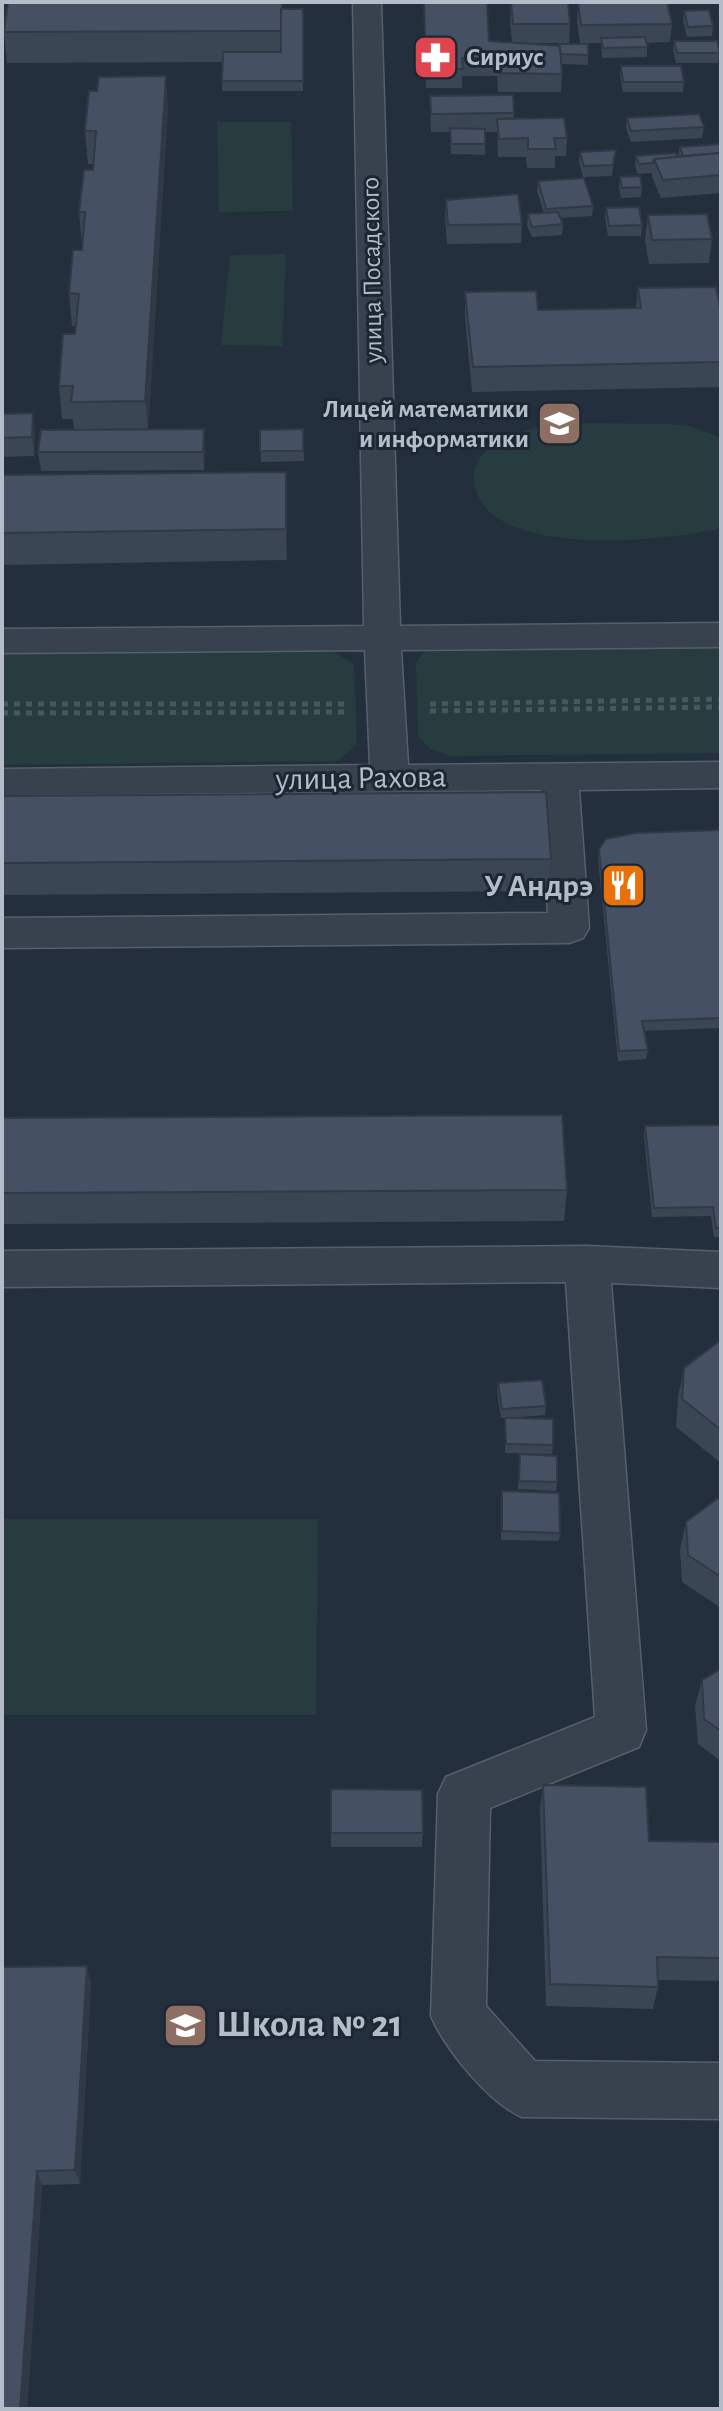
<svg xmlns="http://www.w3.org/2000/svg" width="723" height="2411" viewBox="0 0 723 2411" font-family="'Alegreya Sans',sans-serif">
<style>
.green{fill:#263c3f}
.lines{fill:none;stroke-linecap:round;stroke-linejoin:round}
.minor-casing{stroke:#565f6c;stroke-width:3}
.path{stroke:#44595c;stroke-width:5;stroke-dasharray:6 6;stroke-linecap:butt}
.minor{fill:#38414e;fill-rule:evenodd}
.wall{fill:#3b4654}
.shaded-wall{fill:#303945}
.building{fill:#455162;stroke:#303945;stroke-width:2}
.labels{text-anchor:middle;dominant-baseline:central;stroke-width:6;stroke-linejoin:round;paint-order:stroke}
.far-poi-label{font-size:26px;font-weight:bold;fill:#b4bcc9;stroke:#1d2633;text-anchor:start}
.far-street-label{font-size:26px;fill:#b4bcc9;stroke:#1d2633}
.street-label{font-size:32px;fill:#b4bcc9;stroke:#1d2633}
.poi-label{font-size:32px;font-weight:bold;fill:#b4bcc9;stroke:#1d2633;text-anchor:end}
.near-poi-label{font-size:38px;font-weight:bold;fill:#b4bcc9;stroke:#1d2633;text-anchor:start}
</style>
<rect width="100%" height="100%" fill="#242f3e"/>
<g class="green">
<polygon points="217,122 291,122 293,211 219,212"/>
<polygon points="286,254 282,346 221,345 230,255"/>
<path d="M667 424 690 426 721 438V527L718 529C665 541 472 562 474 475 475 454 497 441 515 434 560 417 619 425 667 424Z"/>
<polygon points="721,646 721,753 450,756 429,748 418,736 416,663 424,651"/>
<polygon points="331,649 354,665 357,744 338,761 2,765 2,652"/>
<polygon points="2,1519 318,1519 316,1715 2,1715"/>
</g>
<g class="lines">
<defs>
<g id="minor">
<polygon points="353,2 381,2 400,626 721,623 721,647 401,650 408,765 721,762 721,788 579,790 589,928 583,938 569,943 2,948 2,918 548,913 541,790 2,795 2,769 370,765 365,650 2,653 2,629 364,626"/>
<path d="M587 1246 721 1252V1288L611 1283 646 1730 639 1747 490 1808 486 2006 535 2061 721 2063V2119L522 2117C489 2103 445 2049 431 2016L438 1794 446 1777 595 1717 566 1282 2 1287V1251Z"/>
</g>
</defs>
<use href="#minor" class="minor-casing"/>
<g class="path">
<polyline points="2,704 344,704"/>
<polyline points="430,704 721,699"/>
<polyline points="430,711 721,707"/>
<polyline points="2,713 344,712"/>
</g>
<use href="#minor" class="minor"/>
</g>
<g class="wall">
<polygon points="282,2 282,9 303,9 303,91 222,91 223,62 7,63 4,32"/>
<polygon points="424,2 489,41 588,55 588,65 562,64 562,74 561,92 498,92 497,76 462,76 462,88 426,88"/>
<polygon points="511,2 570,24 569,43 512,43 510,20"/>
<polygon points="578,3 672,24 670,42 647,43 647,57 602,58 601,43 580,43 577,21"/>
<polygon points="684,11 713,26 712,36 687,37 683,20"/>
<polygon points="674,41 720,53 718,63 676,63 673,51"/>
<polygon points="621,66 684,82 683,92 623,92 620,76"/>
<polygon points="430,96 514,113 514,118 567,138 566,156 555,156 555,168 527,168 526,157 498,157 497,132 485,132 485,155 451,154 450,132 431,132"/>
<polygon points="168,108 148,429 204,429 205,448 204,470 41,471 38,452 74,430 73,419 62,419 59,386 75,334 76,326 72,326 69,293 82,250 82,244 79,212 93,170 93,164 88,164 85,131"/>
<polygon points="627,118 704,127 702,138 631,142 626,128"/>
<polygon points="721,144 721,193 661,198 652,177 652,173 638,174 635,166 636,156 678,156 680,147"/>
<polygon points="616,150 612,176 583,177 579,162 580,152"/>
<polygon points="620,177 642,187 641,197 621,198 619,187"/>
<polygon points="538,181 593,206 592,216 560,218 563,224 562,235 532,237 527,225 528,214 544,213 537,191"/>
<polygon points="446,200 522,224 521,243 447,244 445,218"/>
<polygon points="606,208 642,225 641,236 608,236 605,218"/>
<polygon points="648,215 712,239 709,263 649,264 645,240"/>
<polygon points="638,288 721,312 721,387 472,392 465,317 465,292 538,310 636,308"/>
<polygon points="2,414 35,432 34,456 2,457"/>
<polygon points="303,429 304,461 261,462 260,430"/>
<polygon points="286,472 287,560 2,565 2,475"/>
<polygon points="2,796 551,859 548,891 2,895"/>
<polygon points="721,830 721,1028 644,1031 648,1050 646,1059 618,1061 598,859 599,849"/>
<polygon points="2,1118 567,1190 564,1221 2,1224"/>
<polygon points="721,1125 721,1237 714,1237 711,1216 652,1217 644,1136 645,1126"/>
<polygon points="721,1340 721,1463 676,1427 678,1397 684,1368"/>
<polygon points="498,1383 546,1406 545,1415 508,1418 553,1445 552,1454 505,1453 505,1418 501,1418 497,1392"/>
<polygon points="520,1454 557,1482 556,1491 518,1489"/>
<polygon points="502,1491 560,1533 559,1541 501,1540"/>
<polygon points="721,1496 721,1608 682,1582 680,1550 686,1522"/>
<polygon points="721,1669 721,1761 698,1744 695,1706 702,1680"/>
<polygon points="543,1785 649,1841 721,1842 721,1981 658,1980 658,1987 653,2009 546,2006 540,1810"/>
<polygon points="331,1789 423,1833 422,1847 331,1847"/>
<polygon points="2,1967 91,1983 80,2184 42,2185 27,2409 2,2409"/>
</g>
<g class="shaded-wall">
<polygon points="166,76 168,108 148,434 145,401"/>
<polygon points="33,413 35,432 34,456 32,437"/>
<polygon points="204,429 205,448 204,470 203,452"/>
<polygon points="286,472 287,503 287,560 286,529"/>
<polygon points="87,1966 91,1983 80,2184 75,2170"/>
<polygon points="37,2171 42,2185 27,2409 20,2409"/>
</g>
<g class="building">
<polygon points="8,2 282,2 281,31 4,32"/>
<polygon points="424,2 487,2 489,41 560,46 562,74 499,73 498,58 462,58 463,69 426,69"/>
<polygon points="511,2 568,2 570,24 513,24"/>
<polygon points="667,2 672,24 581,25 578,3"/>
<polygon points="281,9 303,9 303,81 222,81 223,52 281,52"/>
<polygon points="709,10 713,26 688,27 684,11"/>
<polygon points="645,37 648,47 603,48 601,38"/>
<polygon points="674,41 717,41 720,53 677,53"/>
<polygon points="559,44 588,44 588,55 561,54"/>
<polygon points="621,66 681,66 684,82 623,82"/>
<polygon points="166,76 145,401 71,402 73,386 59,386 63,334 75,334 79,294 69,293 73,250 82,250 85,212 79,212 84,170 93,170 96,131 85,131 89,91 97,91 99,77"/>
<polygon points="513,95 514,113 431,114 430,96"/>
<polygon points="699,114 704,127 631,131 627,118"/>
<polygon points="564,118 567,138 554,138 556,149 528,149 528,138 499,139 497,119"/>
<polygon points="450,128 485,129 485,144 451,144"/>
<polygon points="721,144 721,153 683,156 680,147"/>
<polygon points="616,150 613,165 584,166 580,152"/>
<polygon points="676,153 677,157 654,159 653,163 639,164 636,156"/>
<polygon points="721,153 721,175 663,180 654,159"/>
<polygon points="640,176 642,187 622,188 620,177"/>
<polygon points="584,178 593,206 546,209 538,181"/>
<polygon points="518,194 522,224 448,225 446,200"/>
<polygon points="639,207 642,225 609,226 606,208"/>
<polygon points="558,212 563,224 532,227 528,214"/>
<polygon points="707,214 712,239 652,240 648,215"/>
<polygon points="716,287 721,312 721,362 473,367 465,292 536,291 538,310 641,308 638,288"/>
<polygon points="33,413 32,437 2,438 2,414"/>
<polygon points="204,429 203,452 38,452 41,430"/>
<polygon points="303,429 303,451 260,451 260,430"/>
<polygon points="286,472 286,529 2,533 2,475"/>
<polygon points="546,792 551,859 2,863 2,796"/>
<polygon points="721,830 721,1018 642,1021 648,1050 619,1051 599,849 606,839 636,833"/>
<polygon points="562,1115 567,1190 2,1193 2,1118"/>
<polygon points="721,1125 721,1228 716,1228 713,1207 654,1208 645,1126"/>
<polygon points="721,1340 721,1430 682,1399 684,1368"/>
<polygon points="542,1380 546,1406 502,1409 498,1383"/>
<polygon points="505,1418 553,1419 553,1445 506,1444"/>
<polygon points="520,1454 557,1456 557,1482 519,1481"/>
<polygon points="502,1491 559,1493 560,1533 502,1531"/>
<polygon points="721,1496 721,1577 688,1555 686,1522"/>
<polygon points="721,1669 721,1731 704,1719 702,1680"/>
<polygon points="543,1785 646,1787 649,1841 721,1842 721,1958 657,1957 658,1987 550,1984"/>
<polygon points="331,1789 422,1790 423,1833 331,1833"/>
<polygon points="87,1966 75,2170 37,2171 20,2409 2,2409 2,1967"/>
</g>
<defs>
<symbol id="pharmacy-square" viewBox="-11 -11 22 22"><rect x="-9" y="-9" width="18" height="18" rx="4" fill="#e0444e" stroke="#1d2633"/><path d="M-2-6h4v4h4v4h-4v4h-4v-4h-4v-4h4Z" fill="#fff"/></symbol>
<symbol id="school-square" viewBox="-11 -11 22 22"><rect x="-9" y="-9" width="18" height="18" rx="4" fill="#8d6e63" stroke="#1d2633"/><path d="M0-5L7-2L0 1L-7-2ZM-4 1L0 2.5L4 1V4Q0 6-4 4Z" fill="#fff"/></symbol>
<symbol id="restaurant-square" viewBox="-11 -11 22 22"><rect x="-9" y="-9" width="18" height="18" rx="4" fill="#e8710a" stroke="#1d2633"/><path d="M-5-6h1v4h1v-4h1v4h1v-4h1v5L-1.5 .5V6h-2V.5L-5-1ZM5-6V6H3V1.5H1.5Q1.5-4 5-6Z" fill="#fff"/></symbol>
</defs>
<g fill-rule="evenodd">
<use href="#pharmacy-square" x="410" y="32" width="51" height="51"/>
<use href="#school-square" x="534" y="398" width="51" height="51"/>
<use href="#restaurant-square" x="598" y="860" width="51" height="51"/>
<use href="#school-square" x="160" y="2000" width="51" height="51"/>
</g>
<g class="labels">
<g class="far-poi-label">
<text x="466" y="57">Сириус</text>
<text x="529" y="409" text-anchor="end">Лицей математики<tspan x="529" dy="30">и информатики</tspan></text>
</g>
<g class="far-street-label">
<text transform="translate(372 270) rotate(-91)">улица Посадского</text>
</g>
<g class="street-label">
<text transform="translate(361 778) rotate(-1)">улица Рахова</text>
</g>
<g class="poi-label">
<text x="593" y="886">У Андрэ</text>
</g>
<g class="near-poi-label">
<text x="216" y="2025">Школа № 21</text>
</g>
</g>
<rect width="723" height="2411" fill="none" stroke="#b4bcc9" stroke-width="8"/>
</svg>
